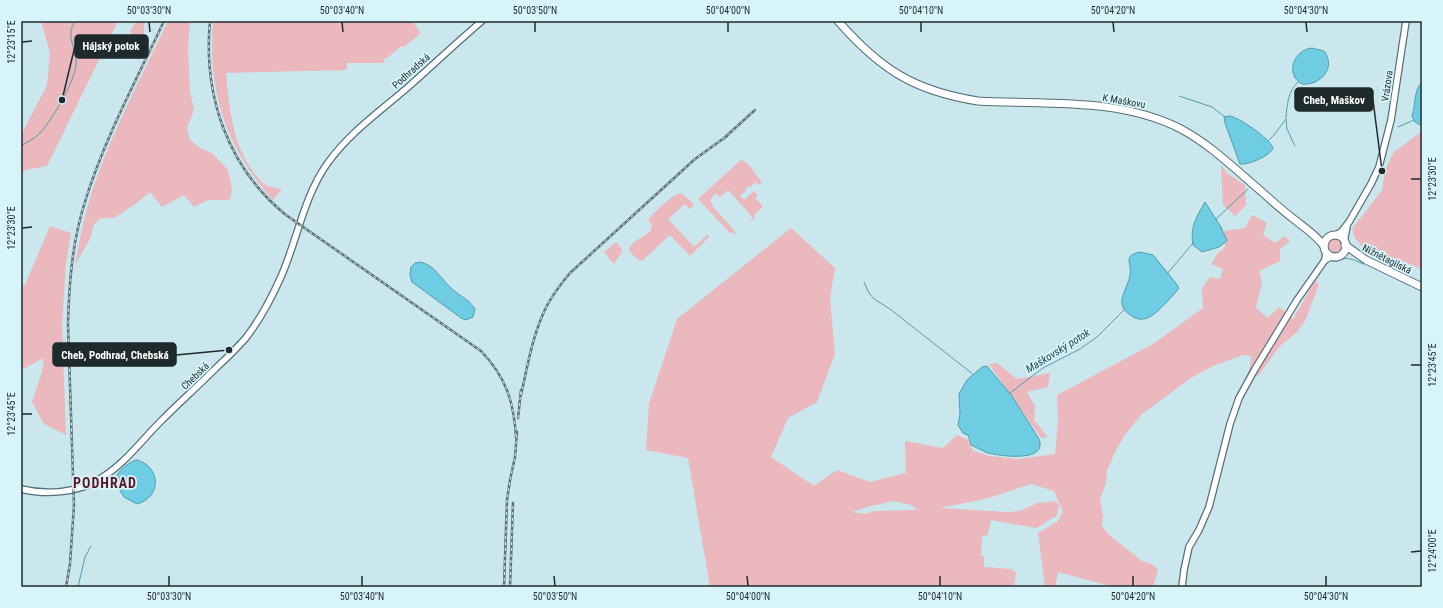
<svg xmlns="http://www.w3.org/2000/svg" width="1443" height="608" viewBox="0 0 1443 608" font-family="'Roboto Condensed',sans-serif">
<style>
.green{fill:#eab8bd;fill-rule:evenodd}
.water{fill:#6ecde3;stroke:#569cac}
.lines{fill:none;stroke-linecap:round;stroke-linejoin:round}
.stream{stroke:#569cac;stroke-width:1}
.minor-casing{stroke:#556f76;stroke-width:8}
.major-casing{stroke:#556f76;stroke-width:9}
.minor{stroke:#fff;stroke-width:5.5}
.major{stroke:#fff;stroke-width:7}
.rail-casing{stroke:#5f7176;stroke-width:2.5}
.rail{stroke:#d7f4fb;stroke-width:1;stroke-dasharray:3;stroke-linecap:butt}
.ticks{fill:none;stroke:#1f2a2d;stroke-width:1.5}
.labels{text-anchor:middle;dominant-baseline:central;stroke-width:3.5;stroke-linejoin:round;paint-order:stroke}
.street-label{font-size:10px;fill:#1f2a2d;stroke:#d7f4fb}
.water-label{font-size:11px;font-style:italic;fill:#1d4852;stroke:#d7f4fb}
.district-label{font-size:14px;font-weight:bold;letter-spacing:1px;fill:#5b1625;stroke:#d7f4fb}
.leader{fill:none;stroke:#1f2a2d;stroke-width:1.5}
.callout-dot{fill:#1f2a2d;stroke:#d7f4fb;stroke-width:1.5}
.callout{fill:#1f2a2d;stroke:#1f2a2d;stroke-width:1.5}
.callout-label{font-size:11px;text-anchor:middle;font-weight:bold;fill:#fff}
.neatline{fill:none;stroke:#1f2a2d;stroke-width:1.5}
.ticks-label{font-size:10px;text-anchor:middle;fill:#1f2a2d}
</style>
<rect width="100%" height="100%" fill="#cae7ee"/>
<g class="green">
<polygon points="41,21 118,21 47,166 25,170 21,175 21,135 47,85 50,53"/>
<polygon points="136,21 144,21 144,40 131,38 131,30"/>
<path d="M168 21H190L188 48 189 67 190 91 194 110 187 128 190 140 200 148 212 153 228 170 232 190 230 200H208L194 207 184 195 162 207 150 192 134 205 114 218H101L94 224 90 239 75 265C79 245 82 225 88 205 106 143 140 80 168 21Z"/>
<path d="M213 21H412L420 32V34L404 47 402 46 387 58 383 59 385 63H347V70L226 73C229 106 232 139 250 167 254 172 257 178 262 182 267 187 275 188 282 189L273 200C226 149 207 89 213 21Z"/>
<polygon points="1422,131 1422,269 1362,246 1355,238 1352,229 1382,190 1385,171 1393,153"/>
<path d="M741 160C750 162 755 175 762 182L759 185 756 182 750 187 749 186 745 189 746 191 740 196 744 200 754 191 758 196 755 198 763 206 754 215 755 218 746 225 753 218 728 190 720 197 716 193 710 200 714 208 734 230 736 234 729 232 700 201 699 198Z"/>
<polygon points="1221,166 1227,173 1245,185 1246,205 1235,216 1223,205"/>
<path d="M682 193 694 205 690 209 685 204 668 219 694 247 708 234 709 237 690 256 670 235 642 261C637 260 630 253 629 248L634 242 650 232 652 225 648 220C655 212 672 194 682 193Z"/>
<path d="M1252 215 1267 223 1263 235 1275 243 1285 236 1290 241 1280 249V261L1259 271 1262 282 1256 308 1268 318 1279 307 1293 319 1315 281 1319 285 1305 321 1297 332 1280 346 1258 376 1247 374 1250 367 1251 356 1243 355 1213 366 1191 378 1142 414 1125 435 1115 452 1107 471 1106 483 1100 499 1103 516 1102 526 1109 535 1142 561 1151 564 1158 569 1153 587H1114L1058 572 1055 587H1045L1038 533 1058 521 1063 512 1054 491 1031 484 989 498 940 508 1008 512 1020 511 1040 502 1044 503 1055 501 1059 505 1057 516C1048 519 1044 525 1036 528L991 520 988 535 982 536 981 556H984V567L1012 569 1016 573 1014 587H710L688 458 646 450 649 403 677 319 791 228 835 268 830 298 835 354 817 402 788 418 771 457 814 486 837 470 870 482 906 473 905 441 943 448 957 435 968 440 973 451 990 456 1019 459 1055 454 1058 421 1057 395 1153 344 1203 308 1202 288 1210 277 1220 279 1223 269 1211 264 1217 254 1224 248 1226 241 1224 231 1245 228ZM894 501 911 505 917 510 873 511C866 516 860 513 852 512L871 506Z"/>
<polygon points="50,226 71,233 66,264 62,325 66,435 44,424 32,402 42,372 44,358 21,370 21,287 25,285"/>
<circle cx="1335" cy="245" r="7"/>
<polygon points="616,242 622,249 622,252 614,264 604,252"/>
<polygon points="997,363 1017,379 1050,373 1048,387 1027,392 1035,406 1034,420 1048,437 1041,438 989,364"/>
</g>
<g class="water">
<path d="M1312 48 1324 51C1337 68 1320 86 1302 84 1285 75 1293 50 1312 48Z"/>
<path d="M1422 82V126L1415 122 1412 116C1416 104 1413 92 1422 82Z"/>
<path d="M1230 116C1239 118 1270 138 1273 148 1270 156 1249 165 1240 164L1225 123 1224 117Z"/>
<path d="M1205 202 1221 227 1227 241 1219 247 1202 252 1193 245C1190 226 1196 218 1205 202Z"/>
<path d="M1140 252 1153 255 1175 282 1179 288C1176 293 1171 297 1167 302 1156 313 1144 327 1129 314 1125 311 1123 309 1122 304 1120 298 1129 283 1130 275 1132 262 1122 256 1140 252Z"/>
<path d="M420 262C435 265 441 279 451 288 459 296 469 299 475 309L473 317 466 320 461 318 412 282 410 275 411 267 415 263Z"/>
<path d="M987 366 1012 396 1039 439C1048 463 1000 456 988 453 983 451 977 448 971 445L968 435 963 433 958 425 960 414 959 394 967 380 982 367Z"/>
<path d="M137 460C161 467 162 497 137 504L124 497 114 481C116 473 129 461 137 460Z"/>
</g>
<g class="lines">
<g class="stream">
<polyline points="1179,96 1212,107 1225,117"/>
<path d="M1286 118C1287 105 1288 91 1298 82"/>
<polyline points="1398,127 1414,120"/>
<polyline points="1269,140 1274,135 1286,119 1287,129 1295,146"/>
<path d="M21 146C27 142 36 138 41 132 53 118 74 83 76 65 78 49 63 35 76 21"/>
<polyline points="1216,219 1248,189"/>
<path d="M1332 261C1337 262 1337 261 1342 259 1348 257 1357 261 1363 264"/>
<polyline points="1167,274 1193,243"/>
<polyline points="864,282 869,293 874,299 890,309 974,375"/>
<polyline points="1010,393 1043,368 1080,349 1097,337 1125,309"/>
<polyline points="78,587 85,557 91,546"/>
</g>
<defs>
<g id="minor">
<polyline points="1336,235 1342,231 1349,222 1371,184 1379,167 1391,120 1406,21"/>
<polyline points="1344,241 1347,227"/>
<polyline points="1325,260 1333,256"/>
<path d="M21 489C45 495 77 493 98 480 124 465 140 442 161 421 179 403 198 386 216 368 226 359 236 349 245 339 259 321 271 299 280 279 297 242 303 198 327 164 348 134 379 112 407 88 432 66 456 43 482 21"/>
<polyline points="1182,587 1184,570 1189,547 1199,530 1209,507 1230,424 1239,398 1255,369 1297,300 1325,260 1326,252"/>
</g>
<g id="major">
<path d="M838 21C880 69 914 91 978 101 1045 105 1119 97 1181 129 1211 145 1236 170 1262 192 1273 202 1283 211 1295 220 1305 228 1316 235 1324 246"/>
<circle cx="1335" cy="246" r="11"/>
<polyline points="1345,245 1366,260 1422,287"/>
</g>
</defs>
<use href="#minor" class="minor-casing"/>
<use href="#major" class="major-casing"/>
<use href="#minor" class="minor"/>
<use href="#major" class="major"/>
<defs>
<g id="rail">
<path d="M210 21C203 95 227 167 286 215L481 351C506 377 514 402 516 437"/>
<polyline points="723,139 755,110"/>
<path d="M521 395C527 368 532 339 543 314 549 299 560 285 570 273L695 159 727 136"/>
<polyline points="518,418 521,390"/>
<path d="M66 587 70 564 74 505 68 325C69 284 72 244 84 205 103 141 136 81 164 21"/>
<polyline points="504,587 507,500 510,480 515,457 517,432"/>
<polyline points="510,587 513,503"/>
</g>
</defs>
<use href="#rail" class="rail-casing"/>
<use href="#rail" class="rail"/>
</g>
<path class="ticks" d="M149 22 150 32M342 22 343 32M535 22V32M728 22V32M921 22V32M1113 22 1114 32M1306 22 1307 32M22 42 32 41M1411 179H1421M22 228 32 227M1411 365H1421M22 414H32M1411 552 1421 551M169 576V586M362 576V586M554 576 555 586M747 576 748 586M940 576V586M1133 576V586M1326 576V586"/>
<g class="labels">
<g class="street-label">
<text transform="translate(411 71) rotate(-42)">Podhradská</text>
<text transform="translate(1387 86) rotate(-82)">Vrázova</text>
<text transform="translate(1124 101) rotate(10)">K Maškovu</text>
<text transform="translate(1387 259) rotate(27)">Nižnětagilská</text>
<text transform="translate(195 376) rotate(-44)">Chebská</text>
</g>
<g class="water-label">
<text transform="translate(1058 351) rotate(-32)">Maškovský potok</text>
</g>
<g class="district-label">
<text x="105" y="483">PODHRAD</text>
</g>
</g>
<path class="leader" d="M62 100L75 46M1382 171L1373 100M229 350L176 355"/>
<g class="callout-dot">
<circle cx="62" cy="100" r="4"/>
<circle cx="1382" cy="171" r="4"/>
<circle cx="229" cy="350" r="4"/>
</g>
<g class="callout">
<rect x="75" y="35" width="73" height="23" rx="4"/>
<rect x="1295" y="88" width="78" height="23" rx="4"/>
<rect x="53" y="343" width="123" height="23" rx="4"/>
</g>
<g class="callout-label">
<text x="111" y="50">Hájský potok</text>
<text x="1334" y="104">Cheb, Maškov</text>
<text x="115" y="359">Cheb, Podhrad, Chebská</text>
</g>
<rect width="1443" height="608" fill="none" stroke="#d7f4fb" stroke-width="44"/>
<rect x="22" y="22" width="1399" height="564" class="neatline"/>
<g class="ticks-label">
<text x="149" y="14">50°03'30"N</text>
<text x="342" y="14">50°03'40"N</text>
<text x="535" y="14">50°03'50"N</text>
<text x="728" y="14">50°04'00"N</text>
<text x="921" y="14">50°04'10"N</text>
<text x="1113" y="14">50°04'20"N</text>
<text x="1306" y="14">50°04'30"N</text>
<text transform="translate(11 42) rotate(-90)" y="4">12°23'15"E</text>
<text transform="translate(1432 179) rotate(-90)" y="4">12°23'30"E</text>
<text transform="translate(11 228) rotate(-90)" y="4">12°23'30"E</text>
<text transform="translate(1432 365) rotate(-90)" y="4">12°23'45"E</text>
<text transform="translate(11 414) rotate(-90)" y="4">12°23'45"E</text>
<text transform="translate(1432 551) rotate(-90)" y="4">12°24'00"E</text>
<text x="169" y="600">50°03'30"N</text>
<text x="362" y="600">50°03'40"N</text>
<text x="555" y="600">50°03'50"N</text>
<text x="748" y="600">50°04'00"N</text>
<text x="940" y="600">50°04'10"N</text>
<text x="1133" y="600">50°04'20"N</text>
<text x="1326" y="600">50°04'30"N</text>
</g>
</svg>
